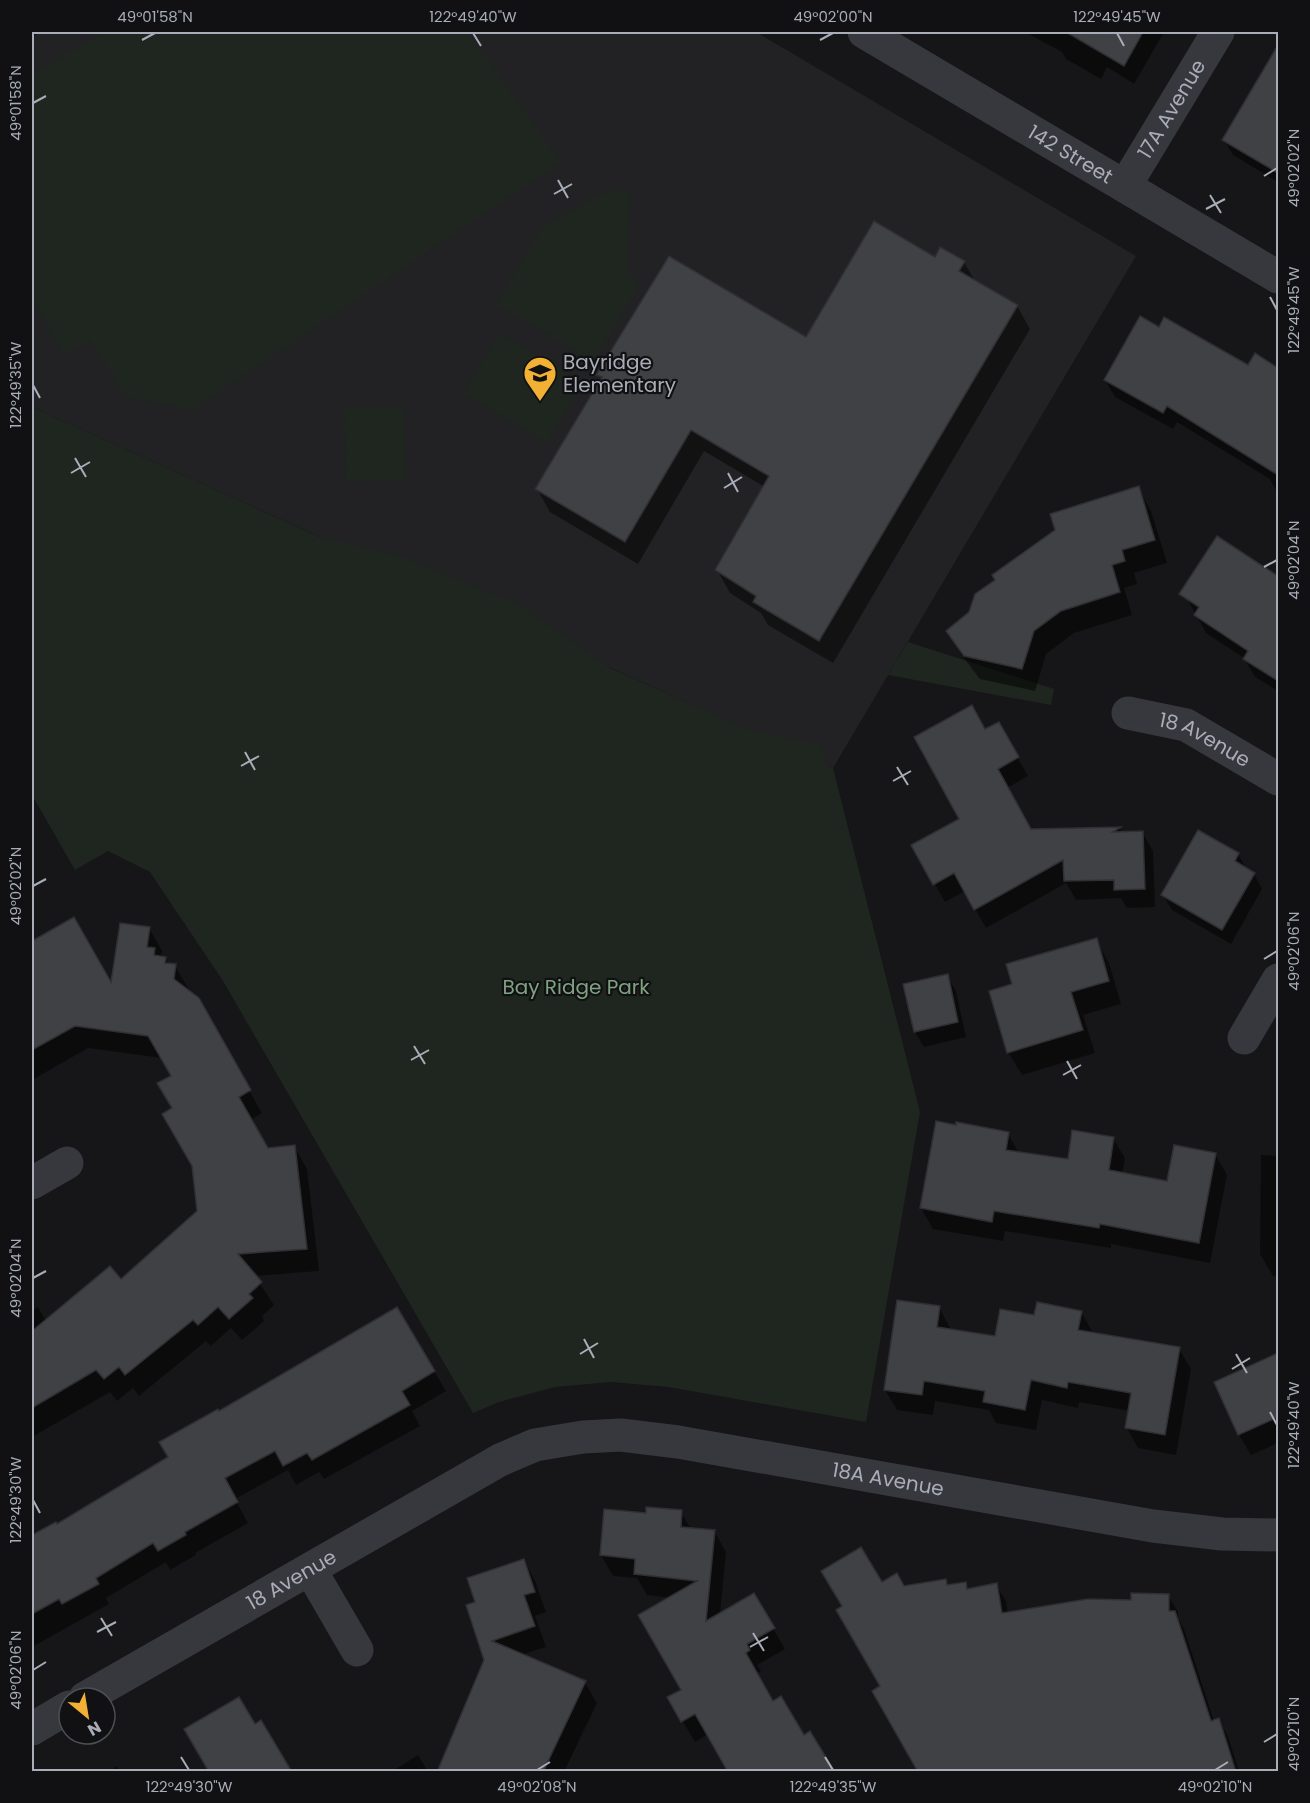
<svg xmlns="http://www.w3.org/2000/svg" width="1310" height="1803" viewBox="0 0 1310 1803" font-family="Poppins,sans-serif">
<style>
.built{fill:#222225}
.green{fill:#1e261f}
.shadow{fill:#0007}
.building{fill:#404145;stroke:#303034;stroke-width:1.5}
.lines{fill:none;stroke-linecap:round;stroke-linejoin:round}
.minor{stroke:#37383d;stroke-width:33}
.ticks{fill:none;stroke:#a8adb8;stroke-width:2}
.labels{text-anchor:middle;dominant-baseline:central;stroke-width:4.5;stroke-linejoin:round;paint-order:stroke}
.street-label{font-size:20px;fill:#a8adb8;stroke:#111113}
.poi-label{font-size:20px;fill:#a8adb8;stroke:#111113;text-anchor:start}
.park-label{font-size:20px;fill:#7fa381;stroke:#111113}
.neatline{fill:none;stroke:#a8adb8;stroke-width:2}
.ticks-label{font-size:15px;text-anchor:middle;fill:#a8adb8}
</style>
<rect width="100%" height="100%" fill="#161618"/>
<polygon class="built" points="42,32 756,32 1136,256 833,768 32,407 32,37"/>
<g class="green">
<polygon points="107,32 468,32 561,162 193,410 126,397 90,340 64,355 32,299 32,73"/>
<polygon points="609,190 630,191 628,268 638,287 592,363 545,332 496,305 543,226"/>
<polygon points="500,333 583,383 547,443 463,393"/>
<polygon points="404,406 406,479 346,482 344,408"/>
<polygon points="32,407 320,537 398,555 520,605 610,668 750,730 821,745 826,765 833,768 920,1112 866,1422 669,1387 611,1382 555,1387 499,1402 473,1413 223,981 150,872 108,851 75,870 32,795"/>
<polygon points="908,642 1054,689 1051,705 888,675"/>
</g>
<g class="shadow">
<polygon points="1025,32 1164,32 1134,84 1107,67 1101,79 1066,59 1062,52"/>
<polygon points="1261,78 1278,88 1278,182 1233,155 1224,140"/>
<polygon points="935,259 964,262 975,281 1017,306 1030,329 833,663 768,625 761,613 730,593 717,570 765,487 704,451 638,564 550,512 537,489 602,380 598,375 806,339"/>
<polygon points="1160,329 1248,367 1255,355 1278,370 1278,494 1270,479 1177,422 1173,429 1115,397 1105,380"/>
<polygon points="1138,488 1151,511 1167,563 1134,573 1137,584 1124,588 1132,615 1074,633 1046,654 1035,691 980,679 961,654 948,631"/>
<polygon points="1218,538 1278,578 1278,691 1255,677 1244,658 1206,633 1186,597"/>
<polygon points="998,724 1028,776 1007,788 1030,831 1120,829 1122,833 1142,832 1153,851 1155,907 1127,908 1121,898 1076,900 1066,883 986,928 965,891 945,902 913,846 961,819 985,730"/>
<polygon points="1238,854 1247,870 1254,874 1262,889 1231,944 1172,910 1163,895"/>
<polygon points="74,919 112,986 149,928 162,951 161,958 165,958 169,965 175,966 188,988 187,991 197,999 262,1113 251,1120 268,1149 294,1146 307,1169 319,1271 255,1276 274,1305 262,1316 264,1321 242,1340 231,1328 211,1346 206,1341 139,1396 133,1388 117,1401 110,1392 32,1437 32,1311 38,1307 46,1321 121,1281 198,1211 193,1166 174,1109 173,1076 162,1058 88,1048 32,1080 32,942"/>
<polygon points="1096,940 1109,963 1121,1004 1083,1015 1095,1053 1022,1075 1008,1052 1014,985"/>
<polygon points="947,976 956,991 966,1037 924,1047 915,1032"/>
<polygon points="1008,1134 1019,1153 1069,1161 1113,1138 1125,1158 1122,1174 1168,1183 1215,1154 1227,1175 1210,1263 1111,1244 1111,1248 1005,1231 1003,1241 933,1229 921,1208"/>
<polygon points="1261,1155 1278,1156 1278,1276 1273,1276 1260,1254"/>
<polygon points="939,1307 951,1330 996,1337 1036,1317 1081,1312 1093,1333 1179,1349 1191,1369 1176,1455 1138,1448 1127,1428 1130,1411 1079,1402 1078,1408 1042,1400 1036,1430 996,1423 989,1410 935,1401 933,1415 897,1410 885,1390"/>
<polygon points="396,1309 446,1391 412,1411 420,1426 324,1479 319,1472 296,1485 288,1470 235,1499 248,1523 195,1553 196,1555 170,1570 166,1562 106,1598 109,1604 32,1647 32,1536 55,1524 57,1526 170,1458 218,1413"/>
<polygon points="1278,1354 1278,1443 1251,1455 1239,1435 1216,1383"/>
<polygon points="681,1512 691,1529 714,1531 726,1552 720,1614 754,1595 785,1649 757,1665 761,1671 756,1674 773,1703 833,1772 708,1734 695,1742 669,1698 683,1690 671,1598 647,1595 637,1578 613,1576 601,1555 647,1515"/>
<polygon points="524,1560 535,1581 546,1612 535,1616 546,1647 521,1655 585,1683 597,1703 564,1772 470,1772 486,1660 477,1603"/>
<polygon points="945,1581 948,1586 965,1584 969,1590 996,1585 1006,1601 1008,1614 1133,1602 1168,1595 1178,1612 1178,1618 1184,1629 1214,1721 1218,1720 1228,1736 1239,1772 921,1772 882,1687 881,1584 903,1588"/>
<polygon points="418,1755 428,1772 391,1772"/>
<polygon points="117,1766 120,1772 108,1772"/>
</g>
<g class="building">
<polygon points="1066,32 1143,32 1124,66"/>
<polygon points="1278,45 1278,173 1222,140"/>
<polygon points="874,221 935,257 940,247 965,261 959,271 1018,305 819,641 753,602 756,596 715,570 769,476 691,430 625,542 535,489 602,377 596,375 669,256 806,337"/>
<polygon points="1140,316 1159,327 1164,317 1248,365 1255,353 1278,368 1278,475 1167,406 1163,413 1104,380"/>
<polygon points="1139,486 1155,540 1122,550 1125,561 1112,565 1120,592 1061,611 1034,631 1022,669 964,656 946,631 969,612 975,594 995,580 992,575 1055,530 1050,514"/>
<polygon points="1217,536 1278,576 1278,681 1243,659 1248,651 1194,615 1199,607 1179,594"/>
<polygon points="972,705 985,729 999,722 1019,757 998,769 1031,829 1121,827 1113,832 1143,831 1145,889 1114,890 1114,880 1064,881 1063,860 974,910 954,873 933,885 911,845 959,819 914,737"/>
<polygon points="1198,830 1239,853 1235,861 1255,873 1222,930 1161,895"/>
<polygon points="74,917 111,982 120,923 150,927 147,947 155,948 154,955 166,957 165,963 176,964 174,979 199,998 251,1090 239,1097 268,1148 295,1145 307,1249 238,1254 262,1282 249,1294 253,1298 229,1319 218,1307 198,1325 193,1320 125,1375 119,1367 104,1379 96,1370 32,1408 32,1331 110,1266 121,1279 197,1211 192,1166 162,1114 172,1108 157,1083 171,1076 148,1036 75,1026 32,1050 32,941"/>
<polygon points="1097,938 1109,981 1071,992 1083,1030 1007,1053 989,991 1012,984 1006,964"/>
<polygon points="948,974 958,1022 914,1032 903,984"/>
<polygon points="936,1121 956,1125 956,1122 1009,1132 1006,1150 1068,1159 1072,1130 1114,1137 1109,1170 1167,1181 1174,1145 1216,1153 1199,1243 1100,1224 1099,1228 994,1211 992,1222 920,1208"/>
<polygon points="897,1300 940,1306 937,1327 995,1336 1000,1309 1034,1315 1037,1302 1082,1311 1078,1330 1180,1347 1165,1435 1125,1428 1131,1393 1068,1382 1067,1388 1031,1380 1025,1410 983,1402 985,1391 924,1381 922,1395 884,1390"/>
<polygon points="397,1307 435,1371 402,1391 410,1405 312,1460 307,1453 283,1466 275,1451 225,1478 238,1502 185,1532 186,1535 158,1551 153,1543 96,1578 99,1584 62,1604 59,1599 32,1614 32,1535 56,1522 57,1524 168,1457 159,1442 218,1409 219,1411"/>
<polygon points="1278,1353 1278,1417 1238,1435 1214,1382"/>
<polygon points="646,1507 682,1510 681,1527 715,1530 706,1621 754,1593 775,1628 747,1644 750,1650 746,1653 773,1701 781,1696 804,1735 810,1731 835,1772 728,1772 695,1714 681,1722 667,1697 681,1690 638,1615 697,1581 634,1574 635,1559 600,1555 604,1509 646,1513"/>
<polygon points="861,1547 882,1582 897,1573 904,1586 946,1579 947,1585 966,1582 967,1589 997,1583 1002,1613 1088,1599 1131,1600 1131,1593 1169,1594 1169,1611 1175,1611 1211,1721 1219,1718 1236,1772 918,1772 872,1691 880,1686 836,1610 842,1606 821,1571"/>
<polygon points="524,1559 535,1592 524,1595 535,1626 492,1641 586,1681 543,1772 437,1772 484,1660 466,1605 475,1602 467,1578"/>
<polygon points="239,1697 255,1724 261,1720 292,1772 209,1772 184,1729"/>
</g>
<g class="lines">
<g class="minor">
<path id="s1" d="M864 32 1278 277"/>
<path id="s2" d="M1125 186 1218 32"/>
<path id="s3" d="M1128 713 1186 725 1278 779"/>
<polyline points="1244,1038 1278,980"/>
<polyline points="32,1183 67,1163"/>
<polyline points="310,1569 357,1650"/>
<path id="s4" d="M85 1698 500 1460 535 1445 583 1437 621 1435 678 1442 1153 1526 1222 1534 1278 1535"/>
<polyline points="32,1729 69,1707"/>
</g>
</g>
<path class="ticks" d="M473 33 481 46M1117 33 1124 46M142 40 155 33M820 40 833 33M33 103 46 96M1264 176 1277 168M558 180 568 198M554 194 572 184M1210 195 1221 213M1206 209 1225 199M1270 297 1277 310M33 385 40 398M75 458 86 477M71 473 90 462M728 473 738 492M724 488 742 477M1264 567 1277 560M245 752 255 770M241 766 259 756M897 767 908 785M893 781 911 771M33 886 46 879M1264 959 1277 951M414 1046 425 1064M411 1060 429 1050M1067 1061 1077 1079M1063 1075 1081 1065M33 1278 46 1271M584 1339 594 1358M580 1354 598 1343M1236 1354 1247 1373M1232 1369 1250 1358M1270 1412 1277 1425M33 1500 40 1513M101 1618 112 1636M97 1632 116 1622M753 1633 764 1651M750 1647 768 1637M33 1670 46 1662M1264 1742 1277 1734M181 1757 189 1770M825 1757 833 1770M537 1770 550 1762M1215 1770 1228 1762"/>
<defs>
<symbol id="school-pin" viewBox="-11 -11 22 30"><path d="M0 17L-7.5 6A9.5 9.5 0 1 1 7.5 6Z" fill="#f2b134" stroke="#111113"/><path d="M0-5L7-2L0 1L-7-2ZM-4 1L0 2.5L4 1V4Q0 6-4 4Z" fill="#111"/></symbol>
</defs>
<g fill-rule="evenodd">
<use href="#school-pin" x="521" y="354" width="38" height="52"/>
</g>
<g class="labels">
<g class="street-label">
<text stroke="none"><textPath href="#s2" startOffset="90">17A Avenue</textPath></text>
<text stroke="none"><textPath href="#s1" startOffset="240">142 Street</textPath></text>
<text stroke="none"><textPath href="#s3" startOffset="82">18 Avenue</textPath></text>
<text stroke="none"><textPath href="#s4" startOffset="874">18A Avenue</textPath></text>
<text stroke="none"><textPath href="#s4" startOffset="238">18 Avenue</textPath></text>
</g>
<g class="poi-label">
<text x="563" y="362">Bayridge<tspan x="563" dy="23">Elementary</tspan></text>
</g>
<g class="park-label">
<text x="576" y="987">Bay Ridge Park</text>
</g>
</g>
<rect width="1310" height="1803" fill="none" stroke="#111113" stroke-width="66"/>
<g transform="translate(87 1716) rotate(150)"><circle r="28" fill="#111113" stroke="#4d4f55" stroke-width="1.5"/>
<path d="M0-4.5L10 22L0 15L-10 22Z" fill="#f2b134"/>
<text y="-9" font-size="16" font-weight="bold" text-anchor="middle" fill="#a8adb8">N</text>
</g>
<rect x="33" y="33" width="1244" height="1737" class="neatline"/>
<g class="ticks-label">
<text x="155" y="22">49°01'58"N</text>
<text x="473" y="22">122°49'40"W</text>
<text x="833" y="22">49°02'00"N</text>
<text x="1117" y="22">122°49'45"W</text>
<text transform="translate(16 103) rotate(-90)" y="5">49°01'58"N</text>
<text transform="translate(1294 168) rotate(-90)" y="5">49°02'02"N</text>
<text transform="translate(1294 310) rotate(-90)" y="5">122°49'45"W</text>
<text transform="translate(16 385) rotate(-90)" y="5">122°49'35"W</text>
<text transform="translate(1294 560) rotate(-90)" y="5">49°02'04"N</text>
<text transform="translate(16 886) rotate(-90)" y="5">49°02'02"N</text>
<text transform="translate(1294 951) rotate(-90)" y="5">49°02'06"N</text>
<text transform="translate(16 1278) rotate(-90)" y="5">49°02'04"N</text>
<text transform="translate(1294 1425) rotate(-90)" y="5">122°49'40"W</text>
<text transform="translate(16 1500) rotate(-90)" y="5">122°49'30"W</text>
<text transform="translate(16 1670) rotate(-90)" y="5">49°02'06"N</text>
<text transform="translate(1294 1734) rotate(-90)" y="5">49°02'10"N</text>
<text x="189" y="1792">122°49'30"W</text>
<text x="537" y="1792">49°02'08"N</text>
<text x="833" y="1792">122°49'35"W</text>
<text x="1215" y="1792">49°02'10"N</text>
</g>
</svg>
